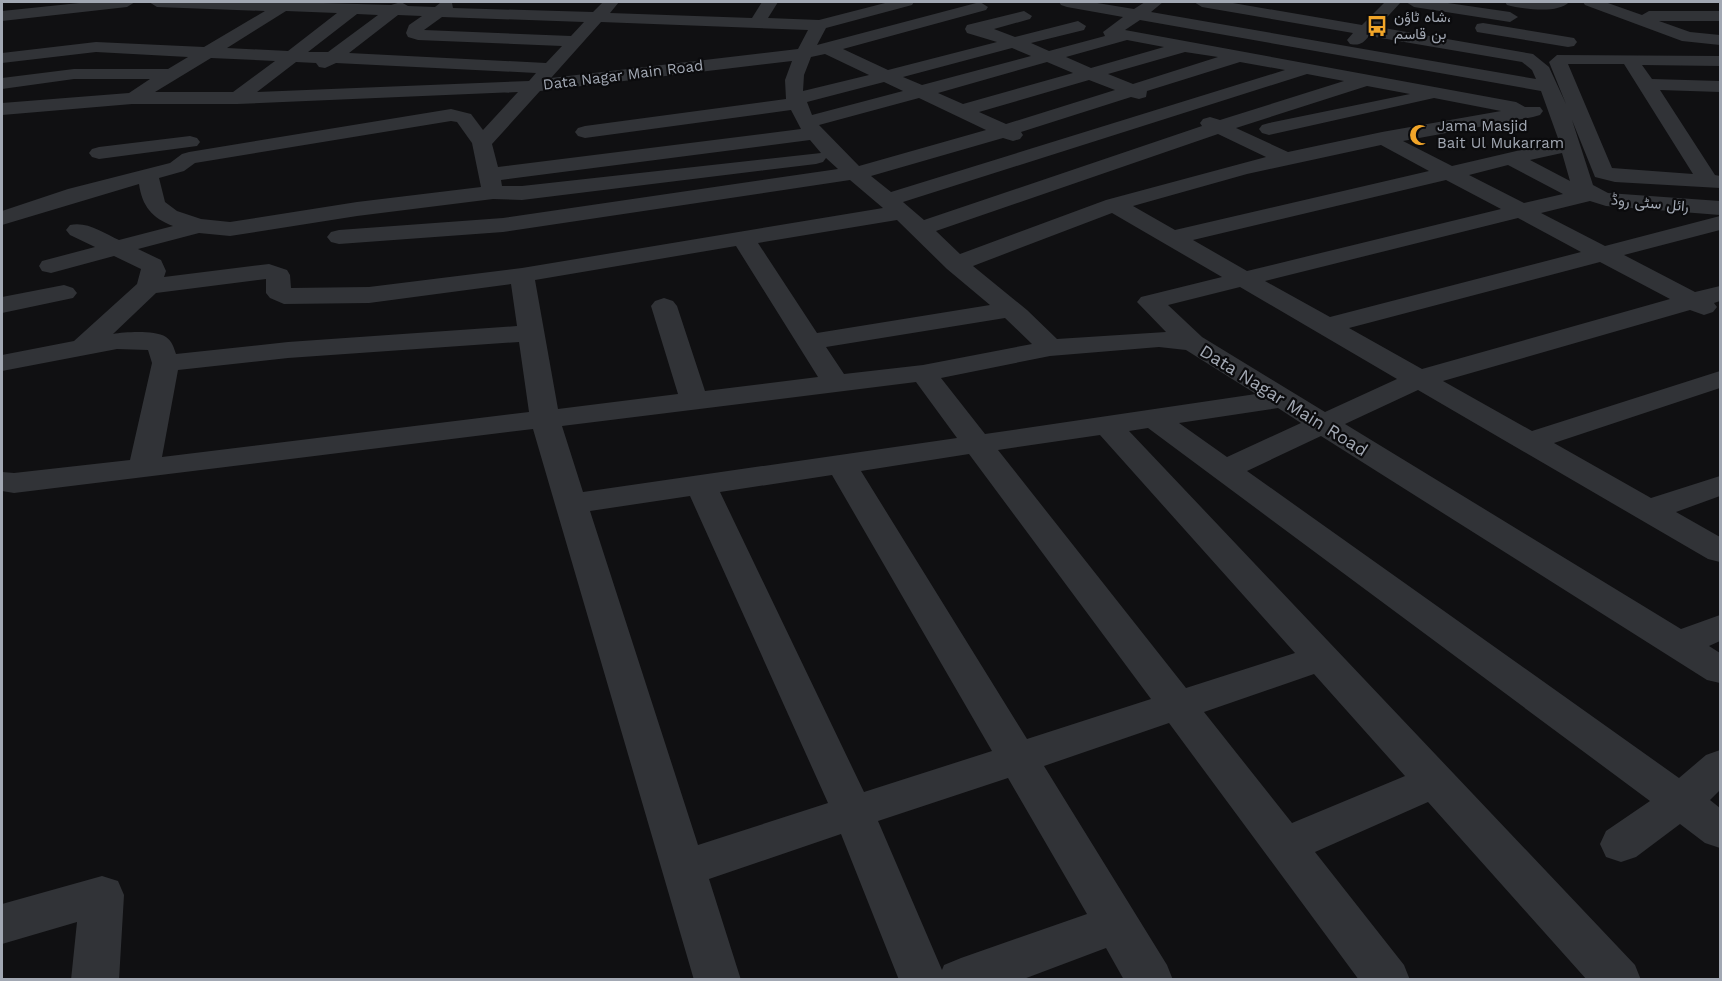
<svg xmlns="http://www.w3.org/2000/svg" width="1722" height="981" viewBox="0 0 1722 981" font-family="'Work Sans',Vazirmatn,sans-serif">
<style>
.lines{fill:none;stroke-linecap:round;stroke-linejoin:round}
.minor{fill:#313337;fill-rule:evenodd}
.labels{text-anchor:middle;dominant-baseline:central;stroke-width:4.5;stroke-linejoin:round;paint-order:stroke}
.far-poi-label{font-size:15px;fill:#a2a8b3;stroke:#0b0b0d;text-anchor:start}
.far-street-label{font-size:15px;fill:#a2a8b3;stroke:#0b0b0d}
.street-label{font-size:18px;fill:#a2a8b3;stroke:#0b0b0d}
</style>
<rect width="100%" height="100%" fill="#101012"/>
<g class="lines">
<g class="minor">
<polygon points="89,2 135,2 127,7 2,21 2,11"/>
<path d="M149 2H290L391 5 401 2 408 6 435 7 440 3H452L453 8 593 12 603 2H619L610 13 752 18 762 2H778L768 18 819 20 889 2H914L912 5 826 28 817 45 980 2 988 7 986 10 843 49 888 70 997 42 967 33 965 29 967 25 1024 11 1032 16 1030 19 994 29 1015 37 1078 21 1086 26 1084 30 1031 43 1049 51 1105 36 1103 32 1123 17 1067 7 1061 5 1059 2H1091L1134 9 1145 2H1163L1151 12 1536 79 1532 70 1522 62 1369 36C1363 43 1360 46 1350 44L1347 40 1353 33 1202 7 1194 2H1227L1362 25 1385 2H1401L1378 27 1533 54 1549 67 1566 104 1549 62 1557 55 1720 56V66L1642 65 1652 79 1720 81V92L1660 90 1715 175 1720 176V188L1615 182 1595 177 1572 120 1593 185 1608 193 1720 201V215L1606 206 1590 201 1541 213 1605 246 1720 216V230L1624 255 1695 292 1720 286V301L1714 303 1717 307 1713 312 1704 315 1690 310 1443 381 1532 431 1720 371V388L1554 443 1651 498 1720 476V496L1676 512 1720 537V562L1708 559 1418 390 1345 424 1681 629 1720 615V641L1709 646 1720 653V683L1707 680 1321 436 1247 471 1679 778 1706 755 1720 750V790L1710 800 1720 808V848L1705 843 1680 824 1636 857 1621 862 1606 857 1600 844 1606 831 1650 801 1148 428 1129 431 1635 965 1641 980H1587L1428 802 1315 852 1404 965 1410 980H1359L1169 723 1044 766 1167 965 1173 980H1124L1106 948 1021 980H899L841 834 709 879 741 980H694L533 429 14 493 2 491V472L14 473 130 460 152 363 148 350 117 349 2 371V355L74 341 137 284 141 269 114 256 51 273 42 271 39 266 42 261 95 247 70 235 66 230 70 225C87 221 104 233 119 240L173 226C152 218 142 206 139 184L2 225V211L68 189 170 163 182 154 189 152 451 109 471 114 483 130 518 92 237 104H132L2 115V103L129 93 150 79H74L2 89V78L74 69H168L188 57 96 52 2 63V53L96 42 204 47 265 11 157 7ZM286 11 337 13 288 51 227 48ZM357 14 378 15 328 52H308ZM398 15 422 16 409 25 406 33 408 37 418 40 562 46 546 63 349 53ZM442 17 584 22 571 36 424 30ZM1140 20 1541 91 1559 141 1452 166 1403 141 1533 117 1540 115 1543 111 1540 107H1525L1516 102 1125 30ZM601 22 808 30 798 49 551 78ZM1127 40 1164 47 1091 68 1066 57ZM1012 48 1031 56 922 85 903 77ZM1185 52 1218 57 1133 84 1108 74ZM825 54 869 75 803 91 804 75 811 57ZM211 58 275 61 233 92H155ZM792 61 785 80 786 99 585 126 578 128 575 132 578 136 585 138 791 110 801 129 498 167 492 144 540 91ZM296 62 316 63 319 67 325 68 336 63 536 73 529 81 257 92ZM1047 62 1073 73 963 104 938 93ZM1240 62 1285 70 891 192 871 176 1003 138 1013 141 1020 139 1023 135 1021 132 1131 97 1139 99 1146 97 1147 91ZM1568 64H1624L1693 174 1612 168ZM1307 74 1344 81 1220 120 1210 117 1203 119 1200 123 1202 126 924 220 903 202ZM1089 80 1115 90 1006 124 979 112ZM884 82 903 91 812 115 807 102ZM1367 86 1410 94 1269 123 1262 125 1259 129 1262 133 1269 135 1434 98 1501 111 1382 132 1288 152 1236 128ZM919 98 986 130 859 166 819 125ZM451 121 457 122 472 143 481 187 357 202 230 222 201 219 177 211 165 202 159 178 184 171 195 163ZM1218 134 1266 157 1106 200 960 254 936 231ZM810 140 821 153 522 186H502L501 180ZM1381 145 1429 171 1175 230 1133 206 1247 174ZM1562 153 1570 181 1530 160ZM826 158 838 169 503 218 339 230 331 232 327 237 331 242 339 244 503 232 850 180 883 208 522 268 369 287 291 288 290 275 287 270 269 264 164 277 166 271 161 260 138 249 199 233 230 236 357 216 493 199 522 200 816 164 823 162ZM1508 165 1563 194 1524 203 1469 175ZM1446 180 1501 209 1247 271 1193 240ZM1112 213 1222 277 1141 297 1137 302 1166 332 1057 339 1027 310 973 266ZM1518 218 1581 252 1330 317 1265 281ZM897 220 947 269 990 305 817 333 758 243ZM736 246 818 377 705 391 677 306 673 301 664 298 655 301 651 306 678 394 558 409 535 280ZM1600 262 1670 299 1422 369 1349 328ZM266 279V293L270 298 284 304 369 303 511 284 517 326 288 342 176 354C174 348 172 341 166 337 154 330 126 332 113 334L156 293ZM1240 287 1397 379 1325 412 1202 337 1168 305ZM1005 318 1032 344 923 365 844 374 826 347ZM519 342 529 412 162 457 178 370 288 358ZM1159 347 1186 350 1256 394 985 434 941 378 1050 356ZM916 382 957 438 583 492 562 426ZM1278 408 1301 423 1227 457 1179 423ZM1100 435 1295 653 1186 688 998 450ZM969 454 1151 699 1027 739 861 471ZM832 475 992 751 864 792 720 492ZM690 496 828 803 698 845 590 511ZM1314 674 1405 776 1292 823 1204 712ZM1008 778 1087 914 961 958 944 965 942 970 878 821Z"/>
<polygon points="1406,2 1441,2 1510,12 1518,17 1510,22 1414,7"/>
<path d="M1505 2H1569C1559 14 1522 9 1507 5Z"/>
<polygon points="1583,2 1605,2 1642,15 1649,11 1720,11 1720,21 1659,21 1690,32 1720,35 1720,45 1682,41 1585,5"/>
<polygon points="1483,23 1568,37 1574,38 1577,42 1574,46 1568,47 1477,32 1475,28 1477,24"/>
<polygon points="190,136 197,138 200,142 197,146 99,159 92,157 89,153 92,149 99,147"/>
<polygon points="64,285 73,288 77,293 73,298 2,313 2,297"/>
<polygon points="102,876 118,881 124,895 119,980 71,980 77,922 2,944 2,904"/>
</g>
</g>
<defs>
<symbol id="bus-bare" viewBox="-9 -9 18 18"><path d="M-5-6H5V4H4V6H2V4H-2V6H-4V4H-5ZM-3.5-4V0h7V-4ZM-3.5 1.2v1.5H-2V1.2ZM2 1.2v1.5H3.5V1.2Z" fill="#f1a529" stroke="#0b0b0d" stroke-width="2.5" paint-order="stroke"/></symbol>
<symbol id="mosque-bare" viewBox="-9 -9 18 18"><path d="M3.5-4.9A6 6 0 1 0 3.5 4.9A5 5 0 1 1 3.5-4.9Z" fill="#f1a529" stroke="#0b0b0d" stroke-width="2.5" paint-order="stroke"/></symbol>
</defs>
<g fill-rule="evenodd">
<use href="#bus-bare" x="1362" y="11" width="30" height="30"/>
<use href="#mosque-bare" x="1405" y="120" width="30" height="30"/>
</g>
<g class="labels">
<g class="far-poi-label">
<text x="1394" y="17">شاہ ٹاؤن،<tspan x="1394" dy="17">بن قاسم</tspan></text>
<text x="1437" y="126">Jama Masjid<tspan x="1437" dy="17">Bait Ul Mukarram</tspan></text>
</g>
<g class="far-street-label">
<text transform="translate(623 75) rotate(-7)">Data Nagar Main Road</text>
<text transform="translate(1650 203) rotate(5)">رائل سٹی روڈ</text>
</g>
<g class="street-label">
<text transform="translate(1284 400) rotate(32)">Data Nagar Main Road</text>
</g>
</g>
<rect width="1722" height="981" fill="none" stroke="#a2a8b3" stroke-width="6"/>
</svg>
